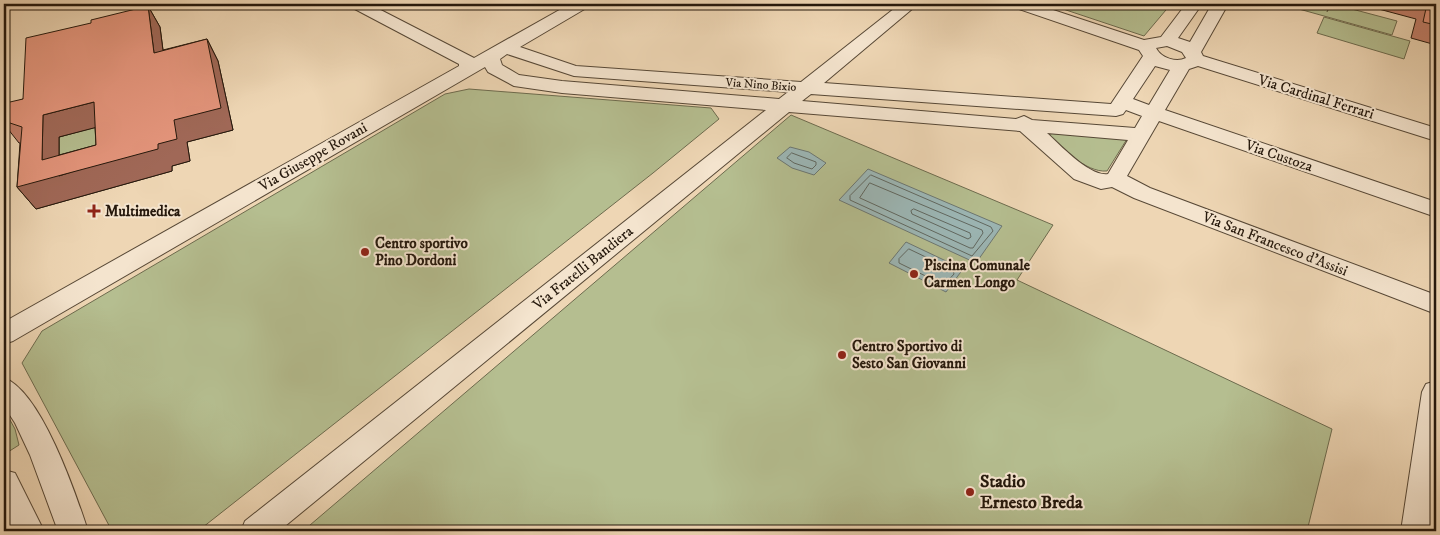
<svg xmlns="http://www.w3.org/2000/svg" width="1440" height="535" viewBox="0 0 1440 535" font-family="'IM FELL DW Pica',serif">
<style>
.green{fill:#b5be90;stroke:#6d6b4e}
.water{fill:#9cb7b6;stroke:#6c7772}
.lines{fill:none;stroke-linecap:round;stroke-linejoin:round}
.shore{stroke:#606861;stroke-width:1}
.minor-casing{stroke:#574836;stroke-width:2}
.minor{fill:#f4e4ce;fill-rule:evenodd}
.wall{fill:#c4806b;stroke:#25180c;fill-rule:evenodd}
.shaded-wall{fill:#a06857;stroke:#25180c}
.building{fill:#e4957c;stroke:#25180c;fill-rule:evenodd}
.poi-dot{fill:#8f2418;stroke:#f4e4ce;stroke-width:2}
.labels{text-anchor:middle;dominant-baseline:central;stroke-width:4;stroke-linejoin:round;paint-order:stroke}
.far-street-label{font-size:12px;fill:#25180c;stroke:#f4e4ce}
.street-label{font-size:15px;fill:#25180c;stroke:#f4e4ce}
.poi-label{font-size:15px;font-weight:bold;fill:#25180c;stroke:#f4e4ce;text-anchor:start}
.near-poi-label{font-size:18px;font-weight:bold;fill:#25180c;stroke:#f4e4ce;text-anchor:start}
</style>
<rect width="100%" height="100%" fill="#eed6b4"/>
<filter id="stains"><feTurbulence type="fractalNoise" baseFrequency=".004" numOctaves="4"/><feColorMatrix values="0 0 0 0 .2 0 0 0 0 .09 0 0 0 0 .02 0 0 0 .5 -.17"/></filter>
<radialGradient id="worn" r=".72"><stop offset=".6" stop-color="#630" stop-opacity="0"/><stop offset="1" stop-color="#630" stop-opacity=".3"/></radialGradient>
<g class="green">
<polygon points="1048,4 1171,4 1144,36"/>
<polygon points="1281,4 1330,4 1327,12 1331,4 1333,4 1397,21 1392,35"/>
<polygon points="1324,17 1410,41 1404,59 1317,33"/>
<polygon points="469,89 711,108 719,119 653,173 198,531 112,531 22,363 42,331 445,94"/>
<polygon points="791,115 1053,225 1017,280 1332,429 1307,531 303,531"/>
<polygon points="109,124 112,167 59,182 59,137"/>
<path d="M1045 133 1127 139 1107 171C1085 173 1061 146 1045 133Z"/>
<polygon points="4,409 15,429 19,445 8,452 4,445"/>
</g>
<g class="water">
<polygon points="790,147 809,152 826,163 814,175 792,168 777,158"/>
<polygon points="868,169 1002,226 976,263 839,200"/>
<polygon points="906,242 963,269 946,292 889,263"/>
</g>
<g class="lines">
<g class="shore">
<polygon points="792,153 816,162 816,165 812,169 794,163 787,158"/>
<polygon points="871,175 991,227 993,231 972,256 850,200 850,196"/>
<polygon points="870,183 982,230 983,233 973,248 970,248 860,198"/>
<polygon points="914,209 970,233 971,237 968,239 912,214 911,211"/>
<polygon points="909,249 953,270 954,274 944,285 899,263 899,259"/>
</g>
<defs>
<g id="minor">
<path d="M349 4H369L474 58 570 4H590L588 7 520 47 576 66 801 82 900 4H918L824 83 1111 104 1143 56 1139 50 1013 7 1011 4H1035L1144 40 1161 37 1186 4H1202L1178 38 1190 42 1212 4H1226L1227 6 1201 52 1203 56 1436 128V141L1198 66 1189 69 1165 110 1436 202V217L1159 121 1127 176 1150 188 1436 295V314L1134 198 1112 187 1101 189 1074 179 1020 131 789 112 279 531H241L245 521 766 110 562 93 514 86 488 72 485 67 13 341 4 344V322L459 66V64L351 7ZM1167 46 1182 52 1186 58C1176 63 1161 58 1156 48ZM507 54 574 76 788 92 779 99 562 81 519 75 502 65 500 59ZM1155 66 1170 70 1149 105 1133 99ZM811 94 1116 116 1123 114 1126 110 1142 116 1135 128 1032 120 1024 116 1016 119 802 101ZM1047 133 1128 140 1108 174C1090 177 1060 145 1047 133Z"/>
<path d="M4 378C41 391 76 494 88 531H58L30 455 15 423 4 406Z"/>
<polygon points="1436,381 1436,495 1432,531 1401,531 1422,392 1426,384"/>
<polygon points="4,470 15,473 44,531 13,531 4,513"/>
</g>
</defs>
<use href="#minor" class="minor-casing"/>
<use href="#minor" class="minor"/>
</g>
<g class="wall">
<polygon points="1360,4 1436,4 1436,45 1411,38 1416,19"/>
<path d="M148 6 160 27 163 50 207 39 218 61 233 130 187 142 190 161 172 166V171L36 209 17 187 20 143H19L4 124V106L23 99 91 23ZM95 127 96 145 59 155V137Z"/>
</g>
<g class="shaded-wall">
<polygon points="148,6 160,27 166,74 154,53"/>
<polygon points="207,39 218,61 233,130 187,142 190,161 172,166 172,171 36,209 17,187 42,160 43,115 94,102 109,124 59,137 59,176 158,144 174,120"/>
</g>
<g class="building">
<polygon points="1427,4 1436,4 1436,25 1423,22"/>
<path d="M148 6 154 53 207 39 221 108 174 120 177 139 158 144V149L17 187 22 127 4 121V106L10 102 23 99 26 38 91 23V20ZM94 102 96 145 42 160 43 115Z"/>
</g>
<g class="poi-dot">
<path d="M91.5 203.5h5v5h5v5h-5v5h-5v-5h-5v-5h5z"/>
<circle cx="365" cy="252" r="5"/>
<circle cx="914" cy="274" r="5"/>
<circle cx="842" cy="355" r="5"/>
<circle cx="970" cy="492" r="5"/>
</g>
<g class="labels">
<g class="far-street-label">
<text transform="translate(761 85) rotate(4)">Via Nino Bixio</text>
</g>
<g class="street-label">
<text transform="translate(1316 97) rotate(17)">Via Cardinal Ferrari</text>
<text transform="translate(1279 156) rotate(19)">Via Custoza</text>
<text transform="translate(313 157) rotate(-30)">Via Giuseppe Rovani</text>
<text transform="translate(1275 244) rotate(21)">Via San Francesco d'Assisi</text>
<text transform="translate(583 268) rotate(-39)">Via Fratelli Bandiera</text>
</g>
<g class="poi-label">
<text x="105" y="211">Multimedica</text>
<text x="375" y="243">Centro sportivo<tspan x="375" dy="17">Pino Dordoni</tspan></text>
<text x="924" y="265">Piscina Comunale<tspan x="924" dy="17">Carmen Longo</tspan></text>
<text x="852" y="346">Centro Sportivo di<tspan x="852" dy="17">Sesto San Giovanni</tspan></text>
</g>
<g class="near-poi-label">
<text x="980" y="482">Stadio<tspan x="980" dy="21">Ernesto Breda</tspan></text>
</g>
</g>
<rect width="1440" height="535" fill="none" stroke="#eed6b4" stroke-width="20"/>
<rect x="5" y="5" width="1430" height="525" fill="none" stroke="#25180c" stroke-width="2.5"/>
<rect x="10" y="10" width="1420" height="515" fill="none" stroke="#25180c"/>
<rect width="100%" height="100%" filter="url(#stains)"/>
<rect width="100%" height="100%" fill="url(#worn)"/>
</svg>
